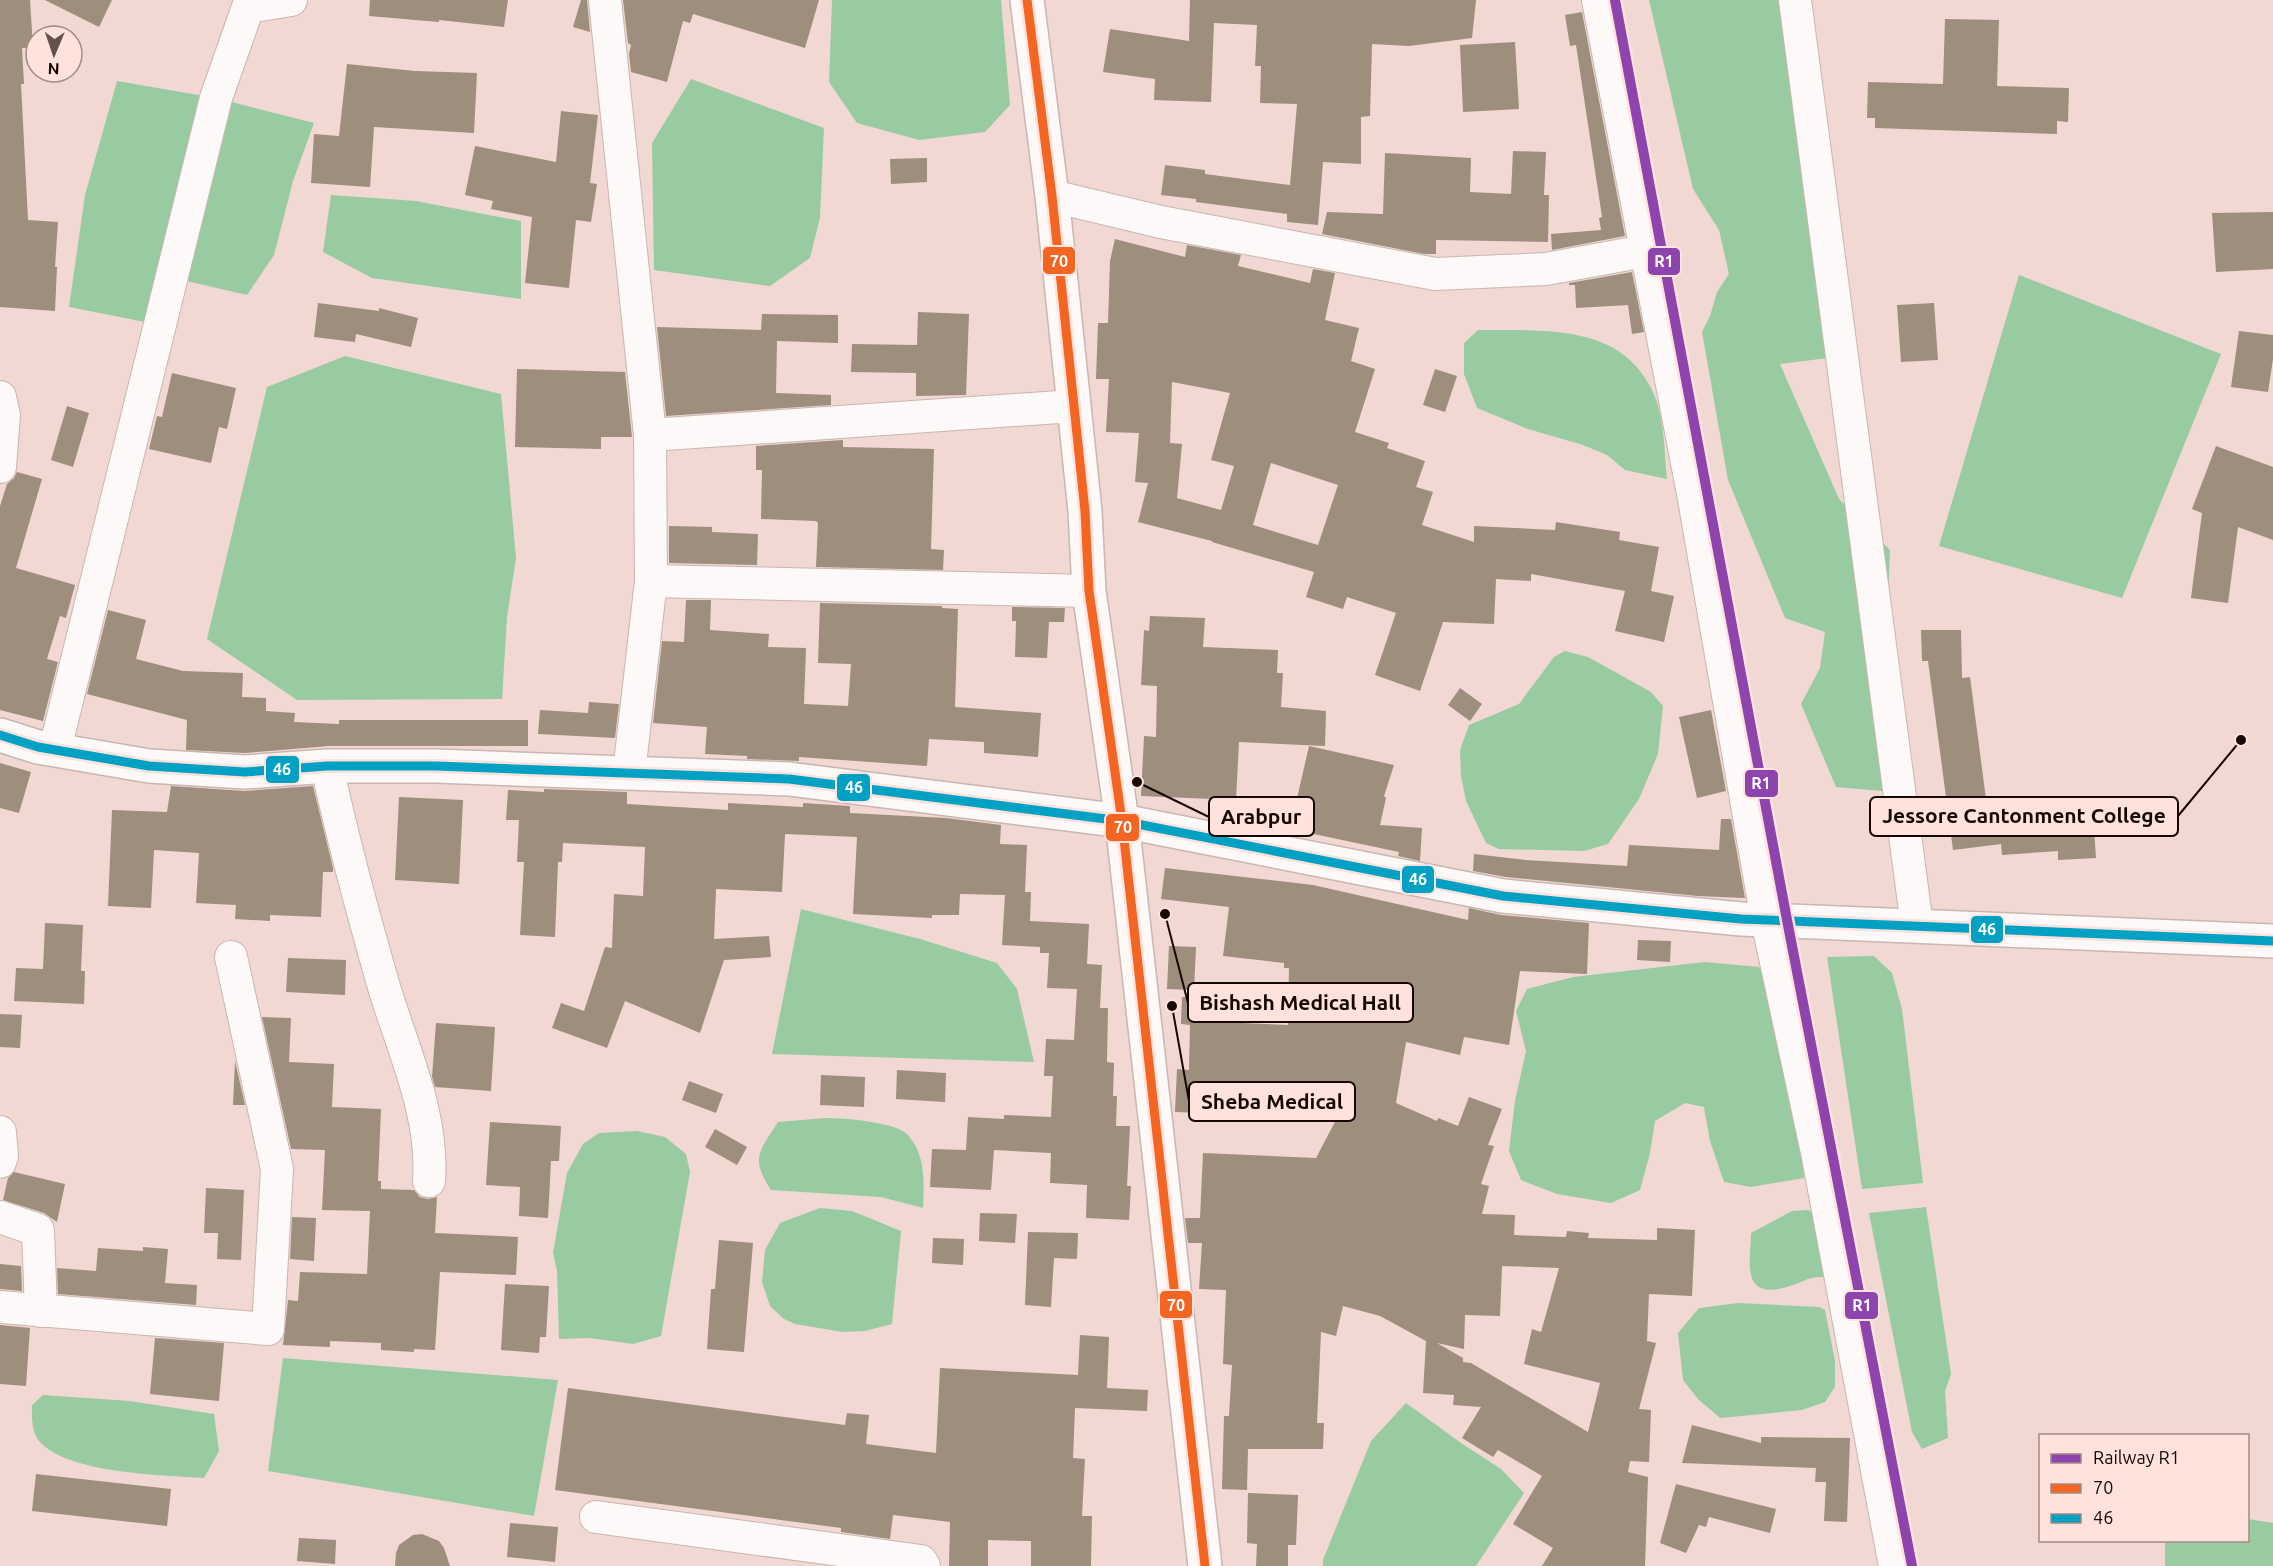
<svg xmlns="http://www.w3.org/2000/svg" width="2273" height="1566" viewBox="0 0 2273 1566" font-family="Ubuntu,sans-serif">
<style>
.water{fill:#98cba2}
.building{fill:#9d8e7d;fill-rule:evenodd}
.lines{fill:none;stroke-linecap:round;stroke-linejoin:round}
.street-casing{stroke:#c9b6b1;stroke-width:34}
.secondary-casing{stroke:#c9b6b1;stroke-width:36}
.highway-casing{stroke:#c9b6b1;stroke-width:36}
.street{stroke:#fdf9f8;stroke-width:32}
.secondary{stroke:#fdf9f8;stroke-width:33}
.highway{stroke:#fdf9f8;stroke-width:33}
.bus-1-casing{stroke:#ffe2db;stroke-width:14}
.bus-2-casing{stroke:#ffe2db;stroke-width:14}
.bus-1{stroke:#f26522;stroke-width:9}
.bus-2{stroke:#01a1c4;stroke-width:9}
.rail-1-casing{stroke:#ffe2db;stroke-width:15}
.rail-1{stroke:#8e44ad;stroke-width:10}
.leader{fill:none;stroke:#160805;stroke-width:2}
.callout-dot{fill:#160805;stroke:#ffe2db;stroke-width:2}
.callout{fill:#ffe2db;stroke:#160805;stroke-width:2}
.callout-label{font-size:21px;text-anchor:middle;font-weight:bold;fill:#160805}
.line-badge{stroke:#ffe2db;stroke-width:2}
.badge-label{font-size:16px;text-anchor:middle;font-weight:bold;fill:#fff}
</style>
<rect width="100%" height="100%" fill="#f1d8d2"/>
<g class="water">
<polygon points="832,0 1001,0 1010,105 985,132 919,140 857,123 829,82"/>
<polygon points="1649,0 1798,0 1841,240 1856,338 1852,355 1780,364 1839,499 1890,550 1887,624 1893,792 1836,787 1801,704 1820,668 1825,632 1785,618 1728,480 1702,332 1710,316 1717,292 1729,274 1719,230 1693,189"/>
<polygon points="691,79 824,128 820,218 810,258 770,286 654,270 652,143"/>
<polygon points="117,81 216,98 314,123 293,181 274,255 247,295 169,277 150,323 69,307 85,195"/>
<polygon points="331,195 416,201 521,221 521,299 372,278 323,252"/>
<polygon points="2019,275 2221,354 2122,598 1939,546"/>
<path d="M1478 330C1540 331 1618 322 1651 388 1665 415 1664 450 1667 479L1625 470 1607 455 1583 445 1528 429 1477 408 1464 374V343Z"/>
<polygon points="345,356 501,394 516,558 507,617 502,699 297,700 207,639 267,387"/>
<polygon points="1565,651 1588,657 1651,692 1663,706 1658,754 1639,799 1608,844 1584,851 1499,849 1486,843 1466,801 1461,776 1460,750 1469,725 1519,704 1554,657"/>
<polygon points="801,909 920,939 997,963 1017,989 1034,1062 772,1054"/>
<polygon points="1874,956 1892,973 1902,1009 1923,1183 1862,1189 1827,957"/>
<polygon points="1705,962 1759,967 1771,984 1802,1130 1804,1178 1751,1187 1724,1182 1710,1141 1704,1107 1685,1103 1655,1121 1650,1153 1640,1190 1611,1203 1557,1194 1521,1180 1509,1151 1515,1101 1526,1051 1516,1011 1527,989 1573,977"/>
<path d="M826 1118C845 1118 896 1122 908 1135 926 1155 924 1183 923 1208L881 1197 771 1190C750 1158 759 1152 778 1122Z"/>
<polygon points="637,1131 665,1137 686,1154 690,1172 661,1336 633,1344 590,1338 559,1339 557,1271 553,1253 567,1173 583,1144 599,1133"/>
<polygon points="1926,1207 1951,1374 1945,1391 1948,1438 1922,1449 1912,1432 1869,1213"/>
<polygon points="820,1208 852,1211 901,1231 892,1324 865,1331 843,1332 795,1324 784,1319 770,1306 762,1282 765,1250 780,1223"/>
<path d="M1808 1210 1819 1216 1826 1277C1820 1277 1814 1277 1808 1279 1793 1285 1757 1302 1751 1275 1748 1263 1751 1246 1751 1233L1792 1211Z"/>
<polygon points="1738,1303 1819,1307 1825,1310 1835,1361 1835,1387 1825,1402 1802,1410 1720,1418 1698,1399 1683,1380 1678,1333 1699,1308"/>
<polygon points="283,1358 558,1380 534,1516 268,1471"/>
<path d="M43 1395 130 1401 214 1414 219 1451 204 1478C162 1475 68 1474 39 1441 31 1431 32 1417 32 1405Z"/>
<polygon points="1406,1403 1461,1443 1501,1469 1524,1493 1476,1566 1323,1566 1323,1560 1371,1441"/>
<polygon points="2248,1519 2273,1523 2273,1566 2165,1566 2165,1541 2248,1540"/>
</g>
<g class="building">
<polygon points="0,0 30,0 33,48 22,48 24,84 21,84 28,220 58,222 55,267 57,267 55,311 0,307"/>
<polygon points="45,0 112,0 99,27"/>
<polygon points="370,0 508,0 504,27 439,20 439,22 369,16"/>
<polygon points="581,0 587,0 590,32 573,27"/>
<polygon points="623,0 819,0 805,48 693,14 690,23 683,21 667,82 631,72 629,54 631,45 628,43"/>
<polygon points="1190,0 1476,0 1472,38 1409,46 1372,44 1370,116 1361,117 1361,164 1323,162 1318,225 1287,222 1287,214 1196,202 1196,199 1161,195 1165,165 1205,170 1205,174 1290,185 1297,104 1260,103 1261,66 1255,66 1257,25 1214,23 1211,102 1154,100 1155,79 1103,72 1110,29 1189,41"/>
<polygon points="1582,12 1625,236 1552,250 1551,234 1601,230 1599,218 1602,217 1576,45 1570,46 1565,15"/>
<polygon points="1945,19 1999,20 1997,86 2069,88 2068,122 2057,121 2057,134 1875,128 1875,118 1867,118 1868,82 1943,84"/>
<polygon points="1515,42 1519,109 1463,112 1460,45"/>
<polygon points="347,64 415,71 477,73 474,133 374,127 370,187 311,183 314,134 339,136"/>
<polygon points="561,111 598,115 590,183 597,184 591,222 576,220 569,288 525,283 532,217 491,209 493,201 465,195 475,146 556,162"/>
<polygon points="1513,151 1546,152 1544,195 1549,195 1548,242 1436,240 1436,254 1424,254 1322,234 1327,212 1383,214 1385,153 1471,158 1470,192 1511,194"/>
<polygon points="927,158 927,182 891,184 890,159"/>
<polygon points="2273,212 2273,269 2216,272 2212,213"/>
<path d="M1115 239 1185 257 1187 245 1241 255 1238 266 1310 283 1313 269 1335 273 1325 320 1359 328 1351 361 1375 369 1355 432 1389 443 1387 448 1425 461 1416 487 1433 492 1422 525 1474 542V526L1555 530 1556 522 1620 532 1619 540 1659 547 1651 591 1674 596 1664 642 1615 631 1625 591 1531 574V581L1496 579 1494 624 1443 622 1420 691 1375 675 1396 613 1347 597 1343 609 1306 597 1314 572 1212 542V541L1138 522 1148 483 1135 482 1139 433 1106 432 1109 379H1096L1098 323H1108L1110 261ZM1172 382 1230 393 1211 460 1234 466 1221 510 1177 498 1182 444 1170 443ZM1271 463 1338 485 1318 545 1253 525Z"/>
<polygon points="1632,272 1644,332 1632,334 1628,305 1576,308 1575,285 1569,285 1569,283"/>
<polygon points="318,303 379,311 379,308 418,318 411,347 356,334 355,342 314,337"/>
<polygon points="1934,303 1938,360 1901,362 1897,305"/>
<polygon points="918,312 969,314 966,395 916,396 916,373 851,372 852,344 917,345"/>
<polygon points="762,314 838,315 838,343 777,341 776,393 831,395 831,405 666,416 657,327 761,330"/>
<polygon points="2239,331 2273,335 2273,359 2268,392 2231,387"/>
<polygon points="517,369 625,372 632,437 601,437 601,449 515,447"/>
<polygon points="1435,369 1457,376 1445,412 1423,405"/>
<polygon points="172,373 236,388 227,429 219,427 211,463 149,449 157,416 162,417"/>
<polygon points="67,406 89,413 73,467 51,460"/>
<polygon points="843,440 843,447 934,449 931,549 944,550 943,570 816,567 818,523 816,521 761,519 762,470 756,470 756,446"/>
<polygon points="2216,446 2273,467 2273,540 2238,527 2228,603 2191,598 2202,513 2192,509"/>
<polygon points="17,472 42,479 16,568 75,585 66,618 60,616 47,659 58,662 43,721 0,710 0,506 7,484 14,478"/>
<polygon points="669,526 712,527 712,532 758,534 757,565 669,563"/>
<polygon points="686,600 711,600 710,630 769,634 768,647 806,648 804,704 848,706 851,664 818,663 820,603 942,606 942,608 958,609 955,707 1041,713 1038,757 984,753 984,742 929,739 927,766 799,757 799,761 747,759 747,756 705,754 707,727 653,723 662,641 684,642"/>
<polygon points="1012,607 1065,608 1064,622 1049,622 1047,658 1015,657 1016,621 1012,621"/>
<polygon points="108,610 146,620 136,659 183,671 243,673 242,697 266,698 266,711 295,713 294,722 339,724 339,720 528,720 528,746 329,746 245,753 186,750 187,720 87,694"/>
<polygon points="1150,616 1205,618 1203,647 1278,650 1277,673 1283,673 1281,707 1326,711 1325,746 1239,742 1236,800 1141,796 1144,736 1156,737 1157,686 1141,685 1144,630 1149,631"/>
<polygon points="1921,630 1961,630 1962,678 1970,677 1986,799 2035,796 2036,805 2092,801 2096,858 2058,860 2058,851 2002,855 2001,844 1953,850 1928,661 1922,661"/>
<polygon points="1460,688 1482,704 1470,721 1448,705"/>
<polygon points="589,702 619,704 615,738 538,734 540,710 588,713"/>
<polygon points="1711,710 1726,791 1697,798 1679,717"/>
<polygon points="1309,746 1394,765 1384,796 1386,798 1380,825 1422,828 1420,861 1398,856 1399,852 1290,829"/>
<polygon points="0,763 31,772 19,813 0,808"/>
<polygon points="171,786 244,791 313,786 333,868 333,872 323,872 321,917 270,915 270,921 235,919 236,905 196,903 199,853 154,850 151,908 108,906 112,810 167,812"/>
<polygon points="544,789 627,792 627,804 728,810 728,803 803,807 803,803 850,806 850,813 946,818 1001,825 1000,844 1027,845 1025,892 1031,892 1030,921 1089,924 1087,964 1102,965 1100,1008 1108,1008 1107,1062 1114,1063 1113,1096 1117,1096 1116,1126 1130,1126 1127,1186 1131,1186 1129,1220 1086,1218 1087,1185 1050,1183 1051,1153 994,1150 991,1190 930,1187 932,1149 966,1150 968,1117 1004,1119 1004,1115 1051,1117 1053,1076 1044,1076 1046,1039 1074,1040 1077,989 1047,988 1049,953 1040,953 1040,947 1002,945 1005,895 960,894 959,915 932,915 932,918 853,914 857,837 785,834 782,892 716,889 714,939 769,936 771,957 724,960 700,1033 625,1001 607,1048 552,1028 561,1003 584,1011 605,947 612,948 614,894 643,896 645,847 563,843 562,862 558,862 555,937 520,935 524,862 517,862 519,820 506,820 508,790 544,792"/>
<polygon points="399,797 463,800 459,884 395,880"/>
<polygon points="1721,819 1731,819 1745,898 1698,896 1506,877 1473,871 1474,854 1526,860 1627,866 1629,845 1719,850"/>
<path d="M1165 868 1313 885 1468 920 1469 908 1501 915 1589 923 1587 974 1520 971 1509 1045 1464 1037 1460 1055 1406 1042 1396 1103 1437 1121 1438 1118 1458 1126 1469 1097 1502 1109 1488 1145 1494 1146 1481 1184 1489 1186 1482 1214 1515 1215 1514 1235 1566 1237 1567 1231 1589 1233 1588 1238 1657 1240V1228L1695 1230 1692 1296 1649 1294 1647 1341 1656 1343 1639 1409 1651 1410 1649 1462 1630 1461 1628 1472 1648 1477 1645 1566H1542L1553 1548 1513 1524 1542 1476 1498 1450 1493 1457 1462 1438 1481 1407 1453 1405 1454 1395 1423 1393 1426 1341 1380 1316 1343 1306 1336 1336 1321 1332 1317 1423H1324L1323 1449H1248L1247 1490 1222 1489 1224 1416H1229L1232 1365 1223 1364 1226 1290 1199 1289 1202 1243H1188L1185 1218H1200L1203 1153 1316 1158 1337 1118 1175 1112 1177 1069 1189 1070 1190 1025 1181 1024 1182 997 1219 998 1218 1022 1288 1025 1289 968H1284V963L1223 956 1229 907 1161 899ZM1502 1266 1559 1268 1541 1332 1532 1329 1524 1364 1600 1383 1588 1432 1471 1363 1463 1362V1358L1437 1343 1464 1349 1465 1315 1500 1316Z"/>
<polygon points="45,923 83,925 81,971 85,971 84,1004 14,1001 16,968 43,969"/>
<polygon points="1638,940 1671,941 1670,962 1637,960"/>
<polygon points="1169,946 1196,947 1194,990 1167,989"/>
<polygon points="288,958 346,960 345,995 286,992"/>
<polygon points="0,1014 22,1015 20,1048 0,1047"/>
<polygon points="262,1017 291,1018 289,1062 334,1064 332,1107 381,1109 378,1181 381,1181 381,1189 414,1190 420,1197 428,1199 437,1197 435,1233 518,1237 516,1275 440,1272 435,1350 414,1349 414,1352 381,1350 381,1343 330,1341 330,1347 283,1345 288,1300 298,1301 300,1272 367,1274 370,1211 322,1210 325,1150 291,1149"/>
<polygon points="436,1023 495,1027 491,1091 435,1087 432,1077"/>
<polygon points="235,1061 245,1105 233,1105"/>
<polygon points="897,1070 946,1073 945,1102 896,1099"/>
<polygon points="821,1075 865,1077 864,1107 820,1105"/>
<polygon points="689,1081 723,1094 716,1113 682,1100"/>
<polygon points="490,1122 561,1126 559,1161 551,1161 548,1218 519,1216 520,1187 486,1185"/>
<polygon points="715,1129 747,1147 737,1165 705,1147"/>
<polygon points="14,1172 65,1184 57,1222 44,1213 3,1200 8,1178"/>
<polygon points="206,1188 244,1190 241,1260 217,1259 218,1233 204,1233"/>
<polygon points="980,1213 1017,1214 1015,1243 979,1241"/>
<polygon points="292,1217 316,1218 314,1261 290,1259"/>
<polygon points="1028,1232 1078,1233 1077,1259 1054,1258 1051,1307 1025,1305"/>
<polygon points="933,1238 964,1239 963,1265 932,1263"/>
<polygon points="719,1240 753,1243 744,1352 707,1349 711,1289 715,1289"/>
<polygon points="143,1247 168,1249 165,1283 197,1285 196,1305 58,1294 57,1268 96,1271 98,1248 143,1251"/>
<polygon points="0,1264 21,1266 22,1291 0,1289"/>
<polygon points="505,1284 549,1286 546,1337 540,1337 539,1353 501,1350"/>
<polygon points="0,1325 30,1328 26,1386 0,1384"/>
<polygon points="1080,1335 1109,1337 1107,1388 1148,1390 1147,1411 1075,1408 1073,1458 1085,1459 1082,1516 1092,1516 1091,1566 1031,1566 1031,1541 988,1540 988,1566 949,1566 950,1522 893,1515 890,1539 841,1532 841,1528 555,1490 568,1388 845,1425 847,1413 869,1415 866,1444 936,1453 940,1368 1078,1375"/>
<polygon points="155,1338 224,1343 219,1401 150,1394"/>
<polygon points="1692,1425 1761,1443 1761,1437 1850,1438 1847,1522 1824,1521 1826,1482 1815,1482 1816,1468 1682,1463"/>
<polygon points="36,1474 171,1489 167,1526 32,1511"/>
<polygon points="1676,1484 1776,1509 1770,1533 1709,1517 1706,1527 1699,1525 1686,1553 1660,1543"/>
<polygon points="1248,1493 1298,1495 1296,1545 1288,1545 1288,1566 1256,1566 1257,1544 1247,1543"/>
<polygon points="510,1523 558,1527 555,1562 507,1557"/>
<polygon points="422,1534 439,1541 444,1548 450,1566 395,1566 396,1553 399,1545 413,1535"/>
<polygon points="299,1538 336,1540 335,1564 297,1561"/>
</g>
<g class="lines">
<defs>
<g id="street">
<polyline points="605,0 650,435 651,581 629,773"/>
<polyline points="1598,0 1694,499 1767,920 1818,1157 1895,1566"/>
<polyline points="1795,0 1917,926"/>
<polyline points="1052,196 1161,222 1435,274 1546,269 1645,251"/>
<polyline points="0,397 4,415 0,467"/>
<polyline points="650,435 1074,406"/>
<polyline points="651,581 1089,591"/>
<polyline points="55,749 216,98 248,7 291,0"/>
<path d="M327 766C343 841 363 914 384 987 403 1050 434 1115 429 1181"/>
<polyline points="0,1132 2,1156 0,1162"/>
<polyline points="0,1217 38,1230 41,1311"/>
<polyline points="0,1307 268,1329 277,1169 231,957"/>
<polyline points="596,1517 921,1561 924,1566"/>
</g>
<polyline id="secondary" points="0,735 38,747 149,766 245,772 327,766 436,766 789,779 1122,821 1503,896 1741,919 2273,941"/>
<polyline id="highway" points="1027,0 1052,196 1085,511 1089,591 1122,821 1205,1566"/>
</defs>
<use href="#street" class="street-casing"/>
<use href="#secondary" class="secondary-casing"/>
<use href="#highway" class="highway-casing"/>
<use href="#street" class="street"/>
<use href="#secondary" class="secondary"/>
<use href="#highway" class="highway"/>
<defs>
<polyline id="bus-1" points="1027,0 1052,196 1085,511 1089,591 1122,821 1205,1566"/>
<polyline id="bus-2" points="0,735 38,747 149,766 245,772 327,766 436,766 789,779 1122,821 1503,896 1741,919 2273,941"/>
</defs>
<use href="#bus-1" class="bus-1-casing"/>
<use href="#bus-2" class="bus-2-casing"/>
<use href="#bus-1" class="bus-1"/>
<use href="#bus-2" class="bus-2"/>
<defs>
<polyline id="rail-1" points="1615,0 1787,920 1912,1566"/>
</defs>
<use href="#rail-1" class="rail-1-casing"/>
<use href="#rail-1" class="rail-1"/>
</g>
<path class="leader" d="M2241 740L2178 816M1137 782L1209 817M1165 914L1188 1003M1172 1006L1189 1101"/>
<g class="callout-dot">
<circle cx="2241" cy="740" r="6"/>
<circle cx="1137" cy="782" r="6"/>
<circle cx="1165" cy="914" r="6"/>
<circle cx="1172" cy="1006" r="6"/>
</g>
<g class="callout">
<rect x="1870" y="797" width="308" height="39" rx="6"/>
<rect x="1209" y="797" width="105" height="39" rx="6"/>
<rect x="1188" y="983" width="225" height="39" rx="6"/>
<rect x="1189" y="1082" width="166" height="39" rx="6"/>
</g>
<g class="callout-label">
<text x="2024" y="823">Jessore Cantonment College</text>
<text x="1261" y="824">Arabpur</text>
<text x="1300" y="1010">Bishash Medical Hall</text>
<text x="1272" y="1109">Sheba Medical</text>
</g>
<g class="line-badge">
<rect x="1042" y="246" width="34" height="29" rx="6" fill="#f26522"/>
<rect x="1647" y="247" width="34" height="29" rx="6" fill="#8e44ad"/>
<rect x="265" y="755" width="35" height="29" rx="6" fill="#01a1c4"/>
<rect x="1744" y="769" width="35" height="29" rx="6" fill="#8e44ad"/>
<rect x="836" y="773" width="35" height="29" rx="6" fill="#01a1c4"/>
<rect x="1105" y="813" width="35" height="29" rx="6" fill="#f26522"/>
<rect x="1401" y="865" width="34" height="29" rx="6" fill="#01a1c4"/>
<rect x="1970" y="915" width="34" height="29" rx="6" fill="#01a1c4"/>
<rect x="1159" y="1290" width="34" height="29" rx="6" fill="#f26522"/>
<rect x="1844" y="1291" width="35" height="29" rx="6" fill="#8e44ad"/>
</g>
<g class="badge-label">
<text x="1059" y="267">70</text>
<text x="1664" y="267">R1</text>
<text x="282" y="775">46</text>
<text x="1761" y="789">R1</text>
<text x="854" y="793">46</text>
<text x="1123" y="833">70</text>
<text x="1418" y="885">46</text>
<text x="1987" y="935">46</text>
<text x="1176" y="1311">70</text>
<text x="1862" y="1311">R1</text>
</g>
<rect x="2039" y="1434" width="210" height="108" fill="#ffe2db" stroke="#a28b85" stroke-width="1.5"/>
<rect x="2051" y="1454" width="30" height="9" fill="#8e44ad" stroke="#a28b85" stroke-width="1.5"/>
<text x="2093" y="1464" font-size="18" fill="#160805">Railway R1</text>
<rect x="2051" y="1484" width="30" height="9" fill="#f26522" stroke="#a28b85" stroke-width="1.5"/>
<text x="2093" y="1494" font-size="18" fill="#160805">70</text>
<rect x="2051" y="1514" width="30" height="9" fill="#01a1c4" stroke="#a28b85" stroke-width="1.5"/>
<text x="2093" y="1524" font-size="18" fill="#160805">46</text>
<g transform="translate(54 54) rotate(182)"><circle r="28" fill="#ffe2db" stroke="#a28b85" stroke-width="1.5"/>
<path d="M0-4.5L10 22L0 15L-10 22Z" fill="#63514d"/>
<text y="-9" font-size="16" font-weight="bold" text-anchor="middle" fill="#160805">N</text>
</g>
</svg>
